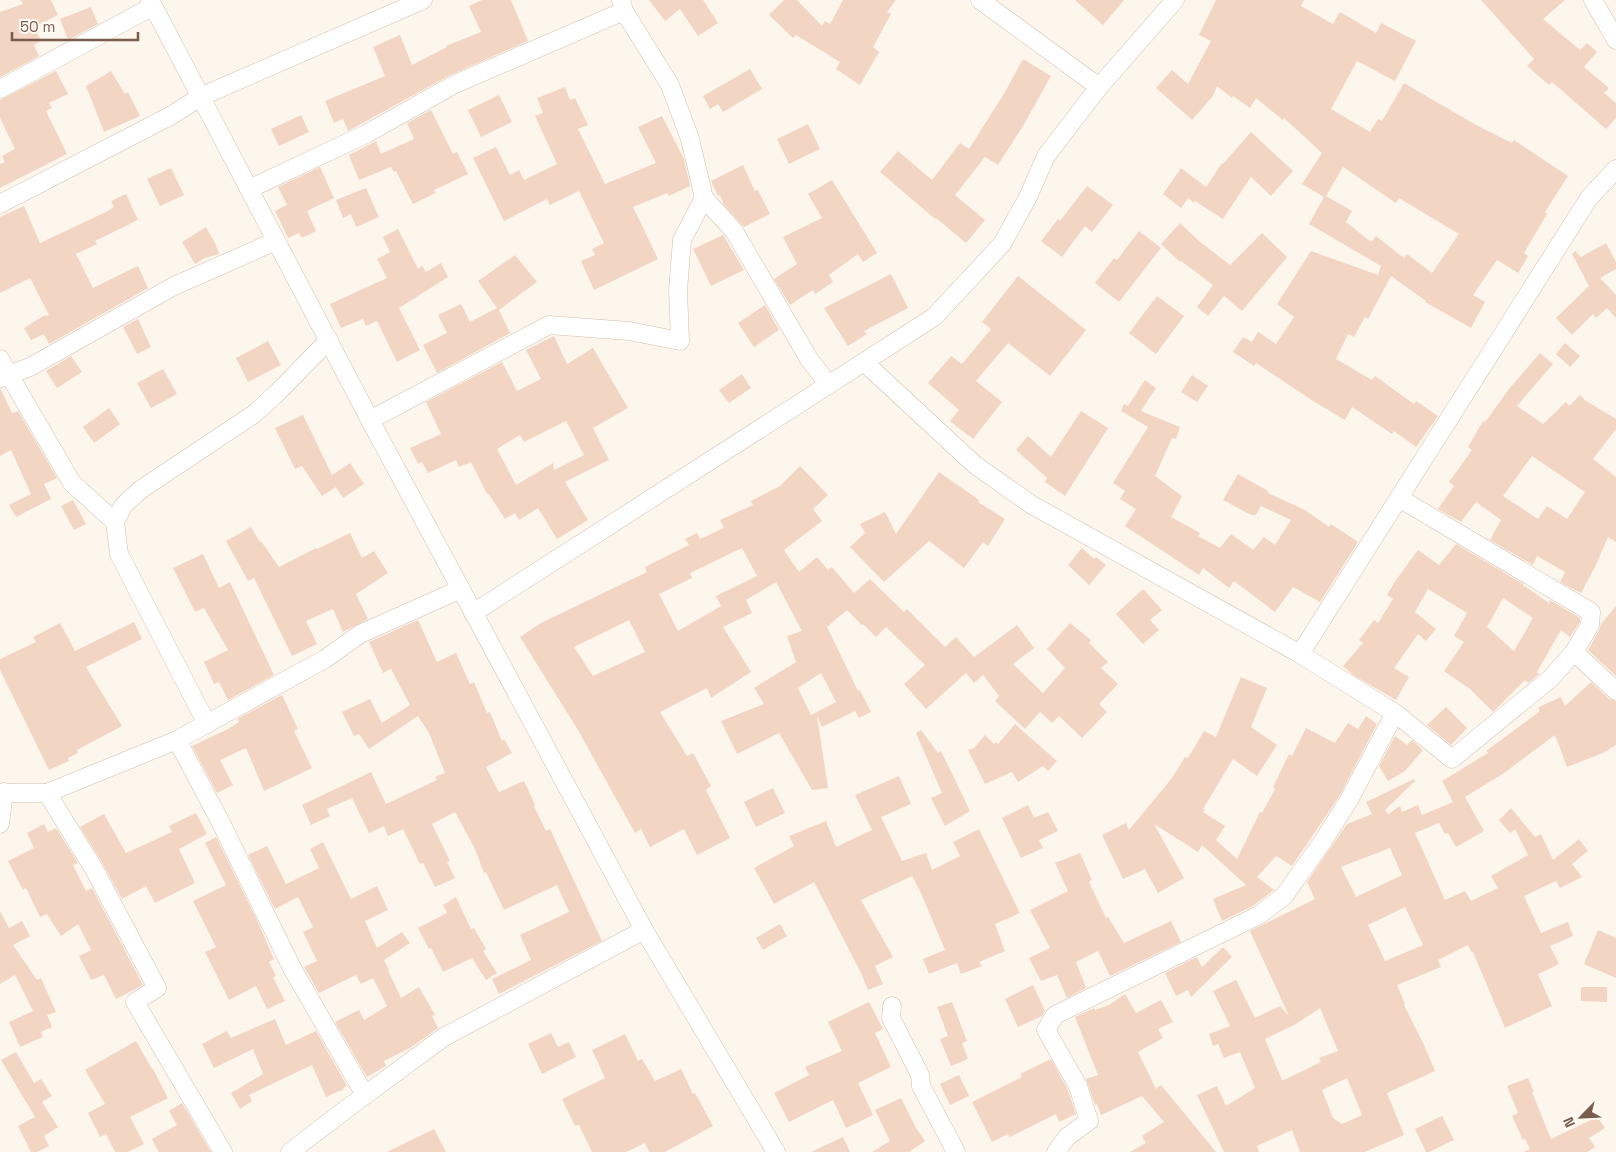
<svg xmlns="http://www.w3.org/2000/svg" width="1616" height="1152" viewBox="0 0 1616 1152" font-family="'Space Grotesk',sans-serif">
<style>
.building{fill:#f3d5c3;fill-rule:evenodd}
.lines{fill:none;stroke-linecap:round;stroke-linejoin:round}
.street-casing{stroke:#d1beb0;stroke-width:19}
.street{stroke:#fff;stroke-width:18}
</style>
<rect width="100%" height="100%" fill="#fdf6ec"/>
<g class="building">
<polygon points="21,0 51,0 58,15 34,27 41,41 34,45 39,56 0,77 0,12 23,4"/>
<polygon points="482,0 511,0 528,41 450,75 348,131 343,119 334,123 325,101 385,76 373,47 400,35 412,65 447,47 446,46 481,32 469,6"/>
<polygon points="649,0 703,0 718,23 698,36 680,9 665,21"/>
<polygon points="784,0 797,0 822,26 825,21 830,24 843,0 896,0 887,12 891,14 873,47 879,52 860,85 836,69 840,62 796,35 793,38 769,15"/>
<polygon points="1075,0 1124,0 1103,25"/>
<path d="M1216 0H1304L1301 6 1333 24 1340 12 1376 33 1381 23 1416 41 1395 81 1357 61 1331 109 1370 132 1378 119 1382 121 1404 83 1476 125 1512 143 1514 140 1568 176 1545 212 1547 214 1524 253 1528 256 1518 273 1497 260 1473 295 1485 302 1471 328 1425 302 1426 301 1391 276 1368 319 1365 317 1354 337 1348 334 1336 359 1372 380 1375 376 1414 404 1416 401 1438 416 1416 447 1394 431 1392 434 1352 407 1345 420 1313 401 1256 363 1254 366 1233 352 1243 337 1252 342 1258 332 1276 344 1294 317 1277 304 1311 251 1378 275 1381 266 1309 224 1324 197 1302 184 1322 153 1284 118 1283 120 1256 98 1250 108 1233 96 1232 98 1217 86 1213 96 1192 120 1156 88 1172 70 1188 84 1211 41 1199 35ZM1343 167 1396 203 1399 198 1459 234 1432 273 1407 254 1404 258 1376 236 1371 242 1346 222 1352 211 1326 196Z"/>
<polygon points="1481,0 1565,0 1543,19 1580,50 1587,43 1597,52 1584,67 1609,88 1604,93 1616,103 1616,118 1606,129 1552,82 1549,85 1527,66 1534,59"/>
<polygon points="91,7 98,24 68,40 60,19"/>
<polygon points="1023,59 1051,76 1023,126 998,165 985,157 955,195 985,220 966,243 936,218 935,219 880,172 898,151 932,180 960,143 969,149 1005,92"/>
<polygon points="750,69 762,89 723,112 718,104 710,109 703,96"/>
<polygon points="56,71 68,94 49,103 52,108 46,111 67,154 0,188 0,164 5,162 2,156 15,149 0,118 0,100"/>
<polygon points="111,71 125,94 128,92 140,116 104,132 86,86"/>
<polygon points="565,87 570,100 575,98 588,125 578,129 605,184 656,163 638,127 662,116 684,159 690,186 669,196 667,193 633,207 658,259 594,290 581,261 595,255 592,249 604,243 579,191 550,205 547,199 504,221 473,158 496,147 510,175 519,170 524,180 557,164 535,116 543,113 537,98"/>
<polygon points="499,95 512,122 481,137 468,110"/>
<polygon points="431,110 453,154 457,152 468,174 434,190 436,193 413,204 396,171 394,172 391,167 359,180 349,155 376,141 381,154 414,139 407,123"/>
<polygon points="301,115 309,132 279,146 271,129"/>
<polygon points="808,124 820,149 789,164 777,139"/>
<polygon points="1251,132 1293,171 1271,196 1251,177 1223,219 1195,201 1194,203 1188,198 1181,208 1163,194 1181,168 1206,187 1222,163 1223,164"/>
<polygon points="743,165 755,191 758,190 770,214 744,227 724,205 720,195 718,196 711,181"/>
<polygon points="320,167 334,198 307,211 316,231 302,238 299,233 288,238 275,211 287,205 278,187"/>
<polygon points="171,168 184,195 160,206 147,179"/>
<polygon points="832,180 877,253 863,262 858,254 829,275 833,282 815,294 813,290 790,305 774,279 797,264 783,237 822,218 808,194"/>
<polygon points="1087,186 1113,205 1092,232 1085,226 1062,257 1041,241 1058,219 1060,221"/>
<polygon points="366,188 379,217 356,227 351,214 343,218 336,200"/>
<polygon points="126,194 138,220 95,241 97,244 76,254 93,288 138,266 148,288 49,344 44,334 31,340 24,328 45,315 46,316 49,315 30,278 0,293 0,217 24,206 40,243 106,212 114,207 111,201"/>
<polygon points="1180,223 1199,241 1230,265 1262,233 1287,257 1242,311 1224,296 1208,316 1197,307 1213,285 1181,261 1180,262 1161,244"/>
<polygon points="206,227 215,243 219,254 205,258 195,264 182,242"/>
<polygon points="398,229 418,269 422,266 426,272 441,263 448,277 399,308 420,350 397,362 377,321 366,326 363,319 341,328 330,304 387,278 377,259 390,252 383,237"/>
<polygon points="1139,231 1161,248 1119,302 1095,283 1114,258 1117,260"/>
<polygon points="723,235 744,270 711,286 693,249"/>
<polygon points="1606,243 1616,262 1616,269 1600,278 1616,295 1616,318 1607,308 1596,318 1593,314 1572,335 1556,318 1589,286 1572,254 1575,251 1581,257"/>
<polygon points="515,255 537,282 499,310 510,333 437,373 423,345 447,333 438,315 461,304 470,322 497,308 478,281"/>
<polygon points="891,274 908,308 864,331 867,334 848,346 824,308"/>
<polygon points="1018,276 1086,330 1050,376 1008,343 976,381 1002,402 973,439 950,421 959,410 928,383 951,356 962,364 991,329 982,322"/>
<polygon points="1157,296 1184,316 1156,354 1129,333"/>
<polygon points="765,305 779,330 754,347 738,323"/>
<polygon points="138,319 151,347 137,354 123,327"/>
<path d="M554 336 567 364 593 348 628 408 593 428 609 460 565 482 588 520 557 539 538 508 519 520 515 513 505 519 488 493 487 494 471 462 459 467 456 460 428 473 422 462 418 464 410 448 441 434 426 402 502 362 517 391 541 379 526 350ZM566 421 584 455 554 470 553 463 516 485 497 449 520 435 524 442Z"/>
<polygon points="268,341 281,365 248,382 236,358"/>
<polygon points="1565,343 1580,356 1570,367 1556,354"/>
<path d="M1540 353 1553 364 1517 406 1543 424 1566 402 1569 406 1580 395 1586 401 1616 419V429L1593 459 1616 477V542L1608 537 1595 567 1581 593 1560 582 1565 572 1537 556 1533 565 1490 540 1501 520 1476 502 1461 522 1438 509 1454 486 1449 482 1472 450 1468 447 1483 421 1485 422 1509 389ZM1532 456 1585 492 1567 519 1547 506 1538 519 1503 496Z"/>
<polygon points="71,356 82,372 57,388 46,371"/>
<polygon points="163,369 177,394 151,408 137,383"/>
<polygon points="742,374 751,388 729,403 719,390"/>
<polygon points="1192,375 1208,386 1197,402 1181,392"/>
<polygon points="1145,380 1156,388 1141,411 1180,427 1176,439 1172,438 1155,476 1182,496 1171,517 1200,533 1198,536 1220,548 1231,534 1253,550 1264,537 1275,545 1291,520 1261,506 1256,515 1251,515 1223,500 1238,474 1268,491 1268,493 1305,510 1329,527 1331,524 1358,542 1320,602 1293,587 1275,612 1234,581 1229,588 1203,568 1199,575 1125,526 1136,509 1120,499 1125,491 1113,483 1148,427 1121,411 1124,404 1128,406"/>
<polygon points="0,388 12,413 18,411 57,478 44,484 51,499 16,517 9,505 31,494 11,450 0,456"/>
<polygon points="109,408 120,424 94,443 83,427"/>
<polygon points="1081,411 1108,428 1065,496 1045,482 1047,478 1016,450 1028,436 1051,457"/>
<polygon points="303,415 332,475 350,463 364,484 343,498 336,487 322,496 302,466 295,469 275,428"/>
<path d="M800 466 828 495 813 509 822 521 784 550 799 572 817 557 828 570 832 567 854 593 870 579 904 612 907 609 945 647 956 637 974 657 1017 625 1034 648 1013 664 1043 693 1065 668 1047 649 1070 623 1091 640 1089 643 1108 662 1101 668 1118 684 1099 704 1107 712 1082 738 1059 716 1052 723 1040 712 1025 729 995 701 999 696 983 675 974 683 966 673 926 709 904 684 925 665 886 627 876 637 863 624 862 625 847 610 827 627 858 691 860 690 871 712 859 718 855 711 822 727 817 716 828 788 812 790 779 733 737 754 721 721 764 704 754 688 796 662 787 636 802 631 776 582 746 600 752 613 723 627 751 672 711 698 707 688 660 712 687 756 693 753 711 786 706 790 730 838 697 855 684 829 650 847 641 829 635 833 578 730 520 637 541 623 647 572 645 567 689 545 685 539 697 533 700 539 724 528 720 520 753 505 751 501 780 486ZM742 548 757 576 716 596 721 606 678 631 659 594 692 578 690 573ZM629 620 645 652 593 676 574 647ZM821 673 836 702 811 715 798 688Z"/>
<polygon points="939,472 979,500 978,502 1005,519 988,546 983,542 964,568 929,541 884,582 850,547 865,533 860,524 885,512 896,534"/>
<polygon points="73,500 86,524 74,530 61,506"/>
<polygon points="251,527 260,542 261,541 279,567 316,548 317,549 350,533 362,558 374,551 388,573 356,594 368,619 343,632 333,609 306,621 317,644 292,656 254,578 248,581 226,541"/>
<path d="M1456 544 1523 584V585L1549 603 1550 600 1580 618V622L1570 637 1561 630 1537 672 1539 674 1528 683 1525 680 1493 712 1470 689 1444 671 1464 642 1454 636 1467 613 1428 589 1415 612 1436 629 1426 641 1418 634 1394 668 1409 677 1396 700 1353 675 1343 666 1363 643 1359 640 1374 620 1378 623 1393 599 1387 595 1396 580 1418 550 1439 565ZM1503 598 1533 618 1514 651 1487 627Z"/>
<polygon points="1082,548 1094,559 1096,557 1106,565 1089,585 1068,565"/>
<polygon points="203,554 219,588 230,582 274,675 228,700 219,682 214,684 204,662 228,650 204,608 195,612 173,568"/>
<polygon points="1143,589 1162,610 1150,620 1159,630 1143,644 1116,614"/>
<polygon points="1616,606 1616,676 1588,650 1599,630 1601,624"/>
<polygon points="418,620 437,662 456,653 470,684 474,682 487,713 490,712 502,741 504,739 512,753 486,767 499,792 524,781 535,805 534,806 546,831 550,829 602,941 499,994 492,979 531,960 520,935 569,912 557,885 504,910 486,872 484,873 475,849 455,812 432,824 450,861 447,862 455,878 435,887 423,863 420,864 403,829 388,836 384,826 369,833 352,798 327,809 330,816 311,825 302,805 371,772 386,804 437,780 435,777 445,773 429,733 418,716 369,749 359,734 354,736 342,712 370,699 382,723 410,705 391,669 383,673 369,642"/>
<polygon points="134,622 142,639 86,667 122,726 77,750 78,753 68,758 69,761 49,770 0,670 0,659 36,642 33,637 60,623 75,651"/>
<polygon points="1241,677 1267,688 1251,727 1277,745 1257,776 1233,759 1203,809 1205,810 1203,812 1225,826 1216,840 1237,859 1260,812 1262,813 1275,789 1273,787 1289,754 1292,756 1306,728 1335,743 1348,723 1358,729 1366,716 1377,724 1340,795 1292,866 1276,856 1257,877 1274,890 1253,906 1222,921 1213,899 1246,885 1202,845 1198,852 1154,824 1184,878 1158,893 1145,869 1123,879 1102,835 1126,823 1129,830 1172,778 1185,757 1188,758 1204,731 1216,737"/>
<path d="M1591 682 1609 699 1616 701V745L1603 753 1567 767 1555 735 1504 773 1465 797 1484 831 1456 847 1448 833 1445 834 1439 823 1415 833 1445 900 1465 891 1471 901 1498 888 1491 876 1528 855 1515 829 1510 833 1499 820 1511 808 1535 837 1541 834 1553 860 1579 839 1588 851 1572 864 1582 877 1560 888 1556 881 1524 896 1541 933 1568 922 1573 936 1550 946 1559 964 1538 974 1552 1006 1505 1028 1473 952 1472 953 1468 945 1438 960 1441 967 1397 985 1405 1004 1404 1005 1423 1043 1435 1071 1387 1093 1404 1135 1365 1152H1300L1292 1130 1257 1146 1259 1152H1224L1197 1095 1217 1086 1226 1106 1255 1088 1240 1052 1224 1058 1218 1044 1213 1046 1209 1034 1230 1026 1213 991 1236 980 1255 1018 1280 1006 1289 1016 1250 931 1315 899 1307 882 1347 824 1372 814 1366 802 1414 779 1415 781 1385 810 1388 814 1400 806 1402 812 1418 805 1422 815 1453 802 1442 781 1488 753 1486 751 1539 712V707L1561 697 1565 706ZM1390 848 1402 875 1356 897 1341 867ZM1405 907 1423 945 1385 961 1368 925ZM1320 1008 1338 1051 1319 1058 1321 1062 1284 1080H1282L1265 1039 1296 1024ZM1347 1078 1362 1115 1342 1124 1333 1118 1322 1090Z"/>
<polygon points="282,695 298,729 294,731 312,768 264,791 246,748 220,760 233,785 217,793 192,746 228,729 239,722 237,719"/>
<polygon points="1446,707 1467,728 1451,745 1427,725"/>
<polygon points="1015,724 1057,761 1048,771 1043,766 1018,782 1012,772 985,784 968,750 974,748 985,735 994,744 996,742 998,744"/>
<polygon points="921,730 938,753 941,751 970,811 945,826 931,798 942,793 916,733"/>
<polygon points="1395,736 1407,745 1412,740 1423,750 1405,771 1388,781 1379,766"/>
<polygon points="899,776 911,804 881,817 902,861 926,853 932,870 960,856 953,842 979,829 1020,913 995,924 1005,951 979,962 982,966 961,974 957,963 929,974 923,959 945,950 920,891 912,876 861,900 893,957 875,966 883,984 868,990 860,971 814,882 774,904 754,868 794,846 789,836 826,821 836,847 872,830 855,795"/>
<polygon points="773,788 785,813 756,827 744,802"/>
<polygon points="1028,805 1034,818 1048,812 1058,831 1039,840 1043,848 1021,858 1002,818"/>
<polygon points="196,813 207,834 179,849 195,883 155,903 146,886 122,899 103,864 80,827 104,814 126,853 172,832 169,826"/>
<polygon points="44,824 48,832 56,828 78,863 73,865 86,891 92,888 143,985 116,999 104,975 91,980 79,956 91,950 78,924 61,936 47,914 40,917 26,888 23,890 8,861 34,848 27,833"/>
<polygon points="216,837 256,918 274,959 269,962 276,976 273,977 285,1001 267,1009 256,986 229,1000 205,952 216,947 193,901 226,885 205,843"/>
<polygon points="323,842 351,899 377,886 388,910 365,921 377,948 402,932 410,943 384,960 389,970 388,970 401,998 419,987 435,1015 432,1016 438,1028 410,1048 384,1061 386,1066 367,1077 335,1022 359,1010 364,1020 387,1006 373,978 361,984 356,975 319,993 304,967 317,961 303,932 313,927 298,897 275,909 248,855 267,846 286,884 319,868 310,849"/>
<polygon points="1080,853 1092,880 1089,882 1106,918 1108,917 1124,943 1171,921 1181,942 1110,976 1098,951 1076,962 1086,988 1067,998 1057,975 1041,981 1029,958 1050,948 1030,910 1068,891 1055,863"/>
<polygon points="456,897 471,929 474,928 486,949 483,951 497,973 486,980 472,958 443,972 431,948 429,949 418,928 447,913 443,905"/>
<polygon points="0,911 9,928 22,921 30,936 13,945 37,980 41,978 56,1012 47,1015 52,1027 41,1032 43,1037 20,1047 9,1022 33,1011 15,975 0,984"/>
<polygon points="780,924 787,936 763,950 756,938"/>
<polygon points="1598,930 1616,938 1616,978 1584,964"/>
<polygon points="1223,947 1232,957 1191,997 1188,990 1176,996 1165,973 1197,957 1202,967"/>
<polygon points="1033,985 1045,1011 1042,1016 1018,1027 1005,999"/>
<polygon points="1581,987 1607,987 1607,1002 1581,1001"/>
<polygon points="1125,994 1136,1013 1161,1000 1173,1022 1158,1029 1163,1038 1138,1052 1156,1089 1161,1085 1216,1152 1130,1152 1146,1143 1142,1136 1164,1122 1142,1096 1101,1115 1097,1104 1095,1105 1086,1079 1098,1075 1075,1017 1094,1008 1095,1010 1109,1005"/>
<polygon points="869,1002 883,1029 875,1033 891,1067 858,1083 873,1115 846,1128 833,1100 789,1122 774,1093 809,1075 805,1067 842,1051 828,1022"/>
<polygon points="952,1002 967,1041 962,1043 968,1059 951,1066 940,1039 948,1036 937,1007"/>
<polygon points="275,1019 286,1045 316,1031 347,1086 343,1088 344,1089 326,1097 312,1065 249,1095 252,1101 240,1109 231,1093 263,1074 253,1049 214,1068 202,1044 227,1031 231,1038"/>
<polygon points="551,1033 558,1047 569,1042 576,1057 542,1074 528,1044"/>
<polygon points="625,1034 638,1061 642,1059 655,1081 681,1069 693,1094 695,1093 713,1126 665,1152 649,1152 645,1143 626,1152 592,1152 579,1125 575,1126 562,1099 605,1078 592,1050"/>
<polygon points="136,1041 152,1069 153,1069 168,1098 130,1117 144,1144 128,1152 115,1152 106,1134 100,1137 88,1113 105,1104 85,1070"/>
<polygon points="16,1052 34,1083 41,1079 52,1096 42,1102 58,1127 44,1136 49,1146 37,1152 31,1152 18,1126 35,1117 1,1060"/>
<polygon points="1051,1059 1068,1090 1076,1114 1059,1122 1056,1114 1010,1137 1008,1134 992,1142 972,1102 1022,1077 1020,1074"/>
<polygon points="959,1075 969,1096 950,1105 940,1084"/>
<polygon points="1528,1078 1534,1092 1532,1092 1551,1139 1597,1117 1605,1128 1589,1138 1595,1147 1587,1152 1523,1152 1530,1149 1525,1139 1523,1140 1512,1116 1518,1113 1507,1086"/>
<polygon points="901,1098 916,1128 925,1141 909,1152 872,1152 890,1141 875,1110"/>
<polygon points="182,1103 211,1152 159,1152 152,1139 177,1125 169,1111"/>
<polygon points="1442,1116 1454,1140 1429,1152 1426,1152 1415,1129"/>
<polygon points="434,1129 446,1152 387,1152"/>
<polygon points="843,1137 850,1152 811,1152"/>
</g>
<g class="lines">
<defs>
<g id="street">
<polyline points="150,0 370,420 644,930 776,1152"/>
<polyline points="621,0 624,11 670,85 690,139 704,198 734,231 809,359 829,385"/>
<polyline points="980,0 1099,87"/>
<polyline points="1593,0 1616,40"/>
<polyline points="0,89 153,6"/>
<polyline points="249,189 366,134 455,84 624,11"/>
<polyline points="0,204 172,115 200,97 423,0"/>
<polyline points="0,359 72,483 115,522"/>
<polyline points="864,362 975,465 1032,505 1300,654 1395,713 1452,759 1551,678 1574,652 1590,625 1591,612 1399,498"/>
<polyline points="0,378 30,367 174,286 276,241"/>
<polyline points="370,420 549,325 629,331 680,341 678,290 682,240 704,198"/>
<polyline points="473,613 934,317 1002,244 1028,197 1046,156 1099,87 1175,0"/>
<polyline points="1574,652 1616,691"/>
<polyline points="1300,654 1589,198 1616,169"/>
<polyline points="207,724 119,554 115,522 123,506 140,490 254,414 277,393 329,340"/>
<polyline points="177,740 219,819 292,968 365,1095"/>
<polyline points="0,793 47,793 177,740 325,659 360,634 461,589"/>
<polyline points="47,793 94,869 157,988 135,1002 223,1152"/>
<polyline points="0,824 4,792"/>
<polyline points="892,1006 891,1018 920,1075 921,1086 956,1152"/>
<polyline points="290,1152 349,1107 444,1037 644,930"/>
<polyline points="1056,1152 1067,1137 1089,1121 1078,1086 1046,1030 1055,1015 1259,915 1284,896 1321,844 1349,800 1395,713"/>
</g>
</defs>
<use href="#street" class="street-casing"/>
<use href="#street" class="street"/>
</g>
<g transform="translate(1581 1117) rotate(246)" stroke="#fffaf3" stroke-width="4" paint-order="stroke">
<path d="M0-4L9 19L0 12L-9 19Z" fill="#7a5c4d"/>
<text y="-8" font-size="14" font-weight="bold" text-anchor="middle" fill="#7a5c4d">N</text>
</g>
<path d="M12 32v8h126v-8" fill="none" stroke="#7a5c4d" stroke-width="2.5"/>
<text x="20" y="32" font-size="15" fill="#7a5c4d" stroke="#fffaf3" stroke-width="4" paint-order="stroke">50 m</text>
</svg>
